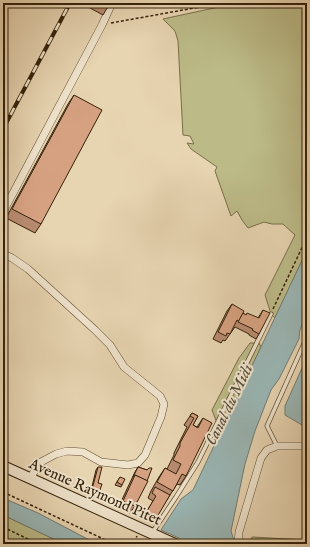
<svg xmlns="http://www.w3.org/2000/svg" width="310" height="547" viewBox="0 0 310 547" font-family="'IM FELL English',serif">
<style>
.green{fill:#bcbb88;stroke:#786e49}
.water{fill:#9ab6b5;stroke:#717b71}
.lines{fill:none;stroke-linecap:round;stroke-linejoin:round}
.lane-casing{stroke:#614e34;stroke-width:5}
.street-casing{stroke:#614e34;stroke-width:8}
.secondary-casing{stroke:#34220a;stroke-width:12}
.path{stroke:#34220a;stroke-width:1.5;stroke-dasharray:3 2;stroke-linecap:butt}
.lane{stroke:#efe3cc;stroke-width:3.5}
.street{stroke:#efe3cc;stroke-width:7}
.secondary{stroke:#efe3cc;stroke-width:10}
.rail-casing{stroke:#34220a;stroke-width:4}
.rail{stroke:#efe3cc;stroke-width:2.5;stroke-dasharray:8;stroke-linecap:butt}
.wall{fill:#b88a6f;stroke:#34220a}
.building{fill:#d6a181;stroke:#34220a}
.labels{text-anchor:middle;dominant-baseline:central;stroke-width:4;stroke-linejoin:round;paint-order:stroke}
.street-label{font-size:15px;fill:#34220a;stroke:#efe3cc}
.water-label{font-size:16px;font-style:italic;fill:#534e3d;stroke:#efe3cc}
</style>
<rect width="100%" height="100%" fill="#e7d4b1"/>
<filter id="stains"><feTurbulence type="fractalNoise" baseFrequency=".005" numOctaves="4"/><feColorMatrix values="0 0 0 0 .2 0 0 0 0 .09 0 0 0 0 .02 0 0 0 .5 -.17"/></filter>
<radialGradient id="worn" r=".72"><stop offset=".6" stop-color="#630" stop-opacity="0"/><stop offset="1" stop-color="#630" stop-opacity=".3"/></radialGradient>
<g class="green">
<polygon points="237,3 307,3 307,250 275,318 271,314 265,295 295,235 283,224 272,224 264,222 248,228 242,220 237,211 231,216 215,171 217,167 191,149 187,143 194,144 190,136 183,135 178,41 175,31 163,19"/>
<polygon points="250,343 259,343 261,347 225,424 217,423 212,410 239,358"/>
<polygon points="3,515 56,540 64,544 3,544"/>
<polygon points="252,537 307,540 307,544 251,544"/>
</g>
<g class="water">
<polygon points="307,250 307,311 300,330 299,339 279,379 271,390 255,431 245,464 231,531 235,544 194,544 185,541 184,544 177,544 179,538 161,530 181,499 193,490"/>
<polygon points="307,357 307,428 285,415 285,406"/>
<polygon points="3,498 38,513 97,544 64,544 3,515"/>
</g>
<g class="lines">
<defs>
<g id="lane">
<polyline points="277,446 267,426 307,337"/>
<polyline points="152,533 176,497 198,462 271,314"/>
</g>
<g id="street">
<polyline points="3,212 102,25 112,3"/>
<polyline points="3,254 12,258 28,269 95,330 110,345 124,367 160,396 164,404 161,417 145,455 138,463 128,465 101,462 83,452 67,451 56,454 39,463 30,479"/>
<polyline points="238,544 239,532 261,458 267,450 277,446 307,446"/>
</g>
<polyline id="secondary" points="3,466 175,544"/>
</defs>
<use href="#lane" class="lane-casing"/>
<use href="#street" class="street-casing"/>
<use href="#secondary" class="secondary-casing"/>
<g class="path">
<polyline points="111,23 222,3"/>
<polyline points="273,309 307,237"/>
<polyline points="3,492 112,543 126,544"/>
<polyline points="3,527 30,540 35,544"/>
<polyline points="129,544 135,540 137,536"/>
</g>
<use href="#lane" class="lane"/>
<use href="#street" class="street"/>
<use href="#secondary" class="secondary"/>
<defs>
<polyline id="rail" points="3,129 70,3"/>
</defs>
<use href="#rail" class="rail-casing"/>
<use href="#rail" class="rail"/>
</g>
<g class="wall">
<polygon points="92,3 110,3 103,15 90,8"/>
<polygon points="74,95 41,224 35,233 6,218 68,104"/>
<polygon points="232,304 243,313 246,315 258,318 263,310 259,334 256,339 249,335 249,334 235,327 225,341 223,340 221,343 213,339 227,311"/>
<polygon points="192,413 198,416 193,425 197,427 203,418 186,476 180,485 177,484 153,522 144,516 153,501 148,498 151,491 159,477 165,468 167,469 174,455 174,453 187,427 184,425"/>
<polygon points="98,467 98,496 96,498 90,495 96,470"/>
<polygon points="138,467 147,470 149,468 135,506 130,513 118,508 135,472"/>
<polygon points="120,477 122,485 121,487 115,485"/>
</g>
<g class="building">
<polygon points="98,3 110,3 108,8"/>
<polygon points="74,95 102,110 41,224 12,209"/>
<polygon points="232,304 244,311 239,321 237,320 230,334 227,333 226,336 218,332"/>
<polygon points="263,310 270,313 259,334 252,330 253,329 238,322 243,313 246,315 247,313 259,318"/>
<polygon points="192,413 198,416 193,425 198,428 203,418 212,423 186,476 182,474 173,491 157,482 165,468 176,474 181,464 173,460 180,446 180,443 194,418 190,416"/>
<polygon points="98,467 102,467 98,483 102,484 98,496 91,493"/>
<polygon points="138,467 147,470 149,468 152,468 147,481 135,475 133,477"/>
<polygon points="135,475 148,481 135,506 123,501"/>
<polygon points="120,477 125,479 122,485 117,482"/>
<polygon points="155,487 170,495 157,517 147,511 156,496 152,493"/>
<polygon points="157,541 163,544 155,544"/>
</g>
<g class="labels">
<g class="street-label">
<text transform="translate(95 492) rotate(24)">Avenue Raymond Pitet</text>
</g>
<g class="water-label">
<text transform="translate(230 405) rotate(-64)">Canal du Midi</text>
</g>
</g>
<rect width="310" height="547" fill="none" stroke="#e7d4b1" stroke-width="16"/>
<rect x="4" y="4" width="302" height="539" fill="none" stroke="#34220a" stroke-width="2"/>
<rect x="8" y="8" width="294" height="531" fill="none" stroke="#34220a"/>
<rect width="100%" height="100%" filter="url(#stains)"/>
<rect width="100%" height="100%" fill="url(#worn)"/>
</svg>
